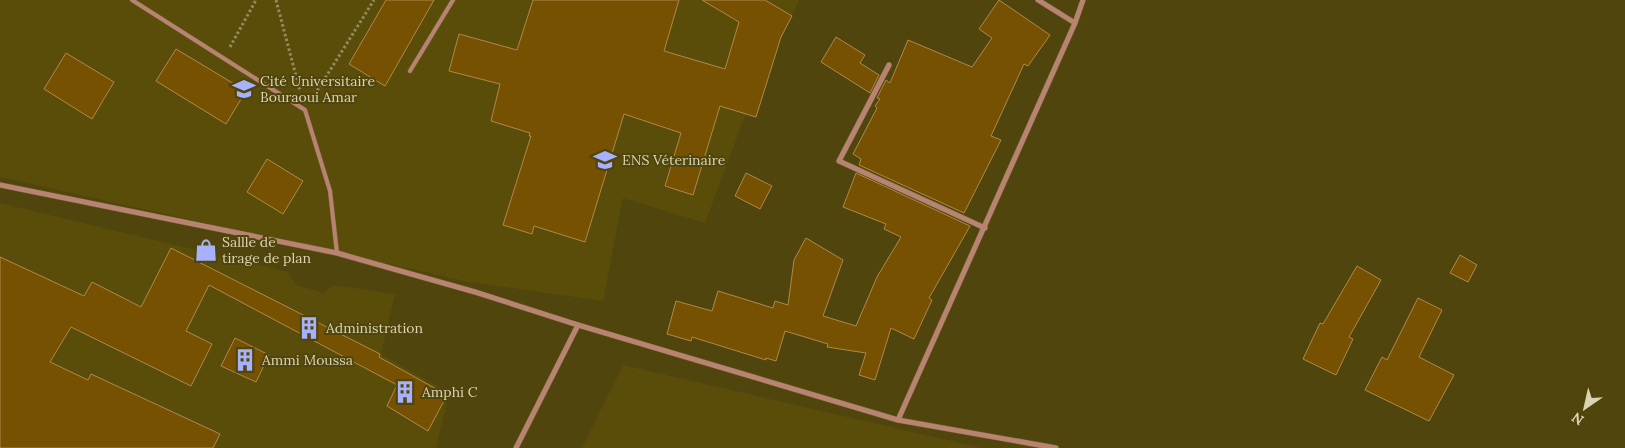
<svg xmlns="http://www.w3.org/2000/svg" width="1625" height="448" viewBox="0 0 1625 448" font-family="Lora,serif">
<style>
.built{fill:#5a4d0a}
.building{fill:#765102;stroke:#af894b}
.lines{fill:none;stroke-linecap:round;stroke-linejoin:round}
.service-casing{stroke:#6c622d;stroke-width:5}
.minor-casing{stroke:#6c622d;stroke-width:6}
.path{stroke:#948b5e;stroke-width:3;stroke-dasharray:2.5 2.5;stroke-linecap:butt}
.service{stroke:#b98372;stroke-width:4}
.minor{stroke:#b98372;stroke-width:5}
.labels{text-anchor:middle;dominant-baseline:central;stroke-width:4;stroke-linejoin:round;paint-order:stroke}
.poi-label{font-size:14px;fill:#dbd4b2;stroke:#50450c;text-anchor:start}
</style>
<rect width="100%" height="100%" fill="#50450c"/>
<g class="built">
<polygon points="0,0 799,0 743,121 705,223 623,198 603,301 469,282 0,177"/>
<polygon points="0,203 288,272 296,285 324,293 333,285 395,294 381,354 449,393 436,448 0,448"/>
<polygon points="623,365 982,448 582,448"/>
</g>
<g class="building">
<polygon points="386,0 434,0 385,86 349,64"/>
<polygon points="533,0 679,0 664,51 725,69 739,22 702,0 765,0 792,16 781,37 756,117 720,106 693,195 665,186 681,133 624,114 585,242 534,226 532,234 503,225 531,136 529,136 530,133 491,121 500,84 449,71 459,34 517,50"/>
<polygon points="999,0 1050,35 1028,66 1024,64 991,136 1001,140 964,213 859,165 861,159 853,154 877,108 875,106 880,99 877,98 886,80 890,83 908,40 972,67 992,38 979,29"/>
<polygon points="836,37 865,55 860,63 879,75 870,93 821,62"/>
<polygon points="176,49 246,91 226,124 156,81"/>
<polygon points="66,53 114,82 92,119 44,89"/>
<polygon points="267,159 303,181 283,214 247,192"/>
<polygon points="746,173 772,186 760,209 735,196"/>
<polygon points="856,173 970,226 929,298 932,300 914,339 891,328 875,380 859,375 866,353 827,347 828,344 785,331 776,361 766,358 766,360 692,337 691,341 667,334 676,301 712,311 718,291 773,308 775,301 788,305 794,260 806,238 843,260 823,316 856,326 877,277 901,237 884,229 886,224 843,207"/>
<polygon points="171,248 380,354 379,357 447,395 428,431 387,406 397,385 209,285 186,331 212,344 191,386 71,327 50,362 88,380 91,374 220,434 213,448 0,448 0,257 84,296 92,282 141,307"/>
<polygon points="1460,255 1477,265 1468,282 1450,273"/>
<polygon points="1357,266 1381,280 1349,337 1353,339 1336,375 1303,359 1320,323 1323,324"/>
<polygon points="1418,298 1442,310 1419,357 1454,375 1429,421 1365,390 1382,357 1387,360"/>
<polygon points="235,338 269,355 256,382 221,366"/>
</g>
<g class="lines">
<defs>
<g id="service">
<polyline points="132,0 305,110 330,191 337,253"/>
<polyline points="410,71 453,0"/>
</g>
<g id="minor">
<polyline points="1038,0 1075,23"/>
<polyline points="889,65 839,161 985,228"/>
<polyline points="0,185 337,253 475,292 578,325 898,420 1056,448"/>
<polyline points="898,420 1075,23 1083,0"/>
<polyline points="516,448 578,325"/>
</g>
</defs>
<use href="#service" class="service-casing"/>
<use href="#minor" class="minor-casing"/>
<g class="path">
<polyline points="276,0 300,91"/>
<polyline points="230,47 256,0"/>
<polyline points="312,99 374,0"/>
</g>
<use href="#service" class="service"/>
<use href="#minor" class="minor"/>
</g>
<defs>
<symbol id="university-bare" viewBox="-9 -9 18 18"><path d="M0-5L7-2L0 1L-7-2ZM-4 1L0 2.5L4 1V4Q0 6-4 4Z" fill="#a7b1fc" stroke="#50450c" stroke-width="2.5" paint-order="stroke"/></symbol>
<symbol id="shop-bare" viewBox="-9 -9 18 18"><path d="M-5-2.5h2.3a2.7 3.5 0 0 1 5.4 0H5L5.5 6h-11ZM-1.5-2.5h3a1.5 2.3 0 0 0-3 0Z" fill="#a7b1fc" stroke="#50450c" stroke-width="2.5" paint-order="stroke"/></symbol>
<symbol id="building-bare" viewBox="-9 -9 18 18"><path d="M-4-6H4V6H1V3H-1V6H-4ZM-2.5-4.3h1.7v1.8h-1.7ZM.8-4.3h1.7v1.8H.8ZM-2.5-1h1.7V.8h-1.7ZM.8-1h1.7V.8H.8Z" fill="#a7b1fc" stroke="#50450c" stroke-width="2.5" paint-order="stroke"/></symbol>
</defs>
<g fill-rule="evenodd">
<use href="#university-bare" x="228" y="73" width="32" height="32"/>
<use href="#university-bare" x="589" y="144" width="32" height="32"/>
<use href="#shop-bare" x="190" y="234" width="32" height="32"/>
<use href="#building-bare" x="293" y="312" width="32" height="32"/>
<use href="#building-bare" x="229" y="344" width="32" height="32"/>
<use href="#building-bare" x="389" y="376" width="32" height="32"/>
</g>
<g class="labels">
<g class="poi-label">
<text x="260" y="81">Cité Universitaire<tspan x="260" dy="16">Bouraoui Amar</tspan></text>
<text x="622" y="160">ENS Véterinaire</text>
<text x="222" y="242">Sallle de<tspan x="222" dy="16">tirage de plan</tspan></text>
<text x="326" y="328">Administration</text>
<text x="262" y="360">Ammi Moussa</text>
<text x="422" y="392">Amphi C</text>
</g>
</g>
<g transform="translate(1585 408) rotate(214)" stroke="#50450c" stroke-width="4" paint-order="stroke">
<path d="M0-4L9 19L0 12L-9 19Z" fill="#dbd4b2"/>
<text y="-8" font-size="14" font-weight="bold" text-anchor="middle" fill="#dbd4b2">N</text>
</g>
</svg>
